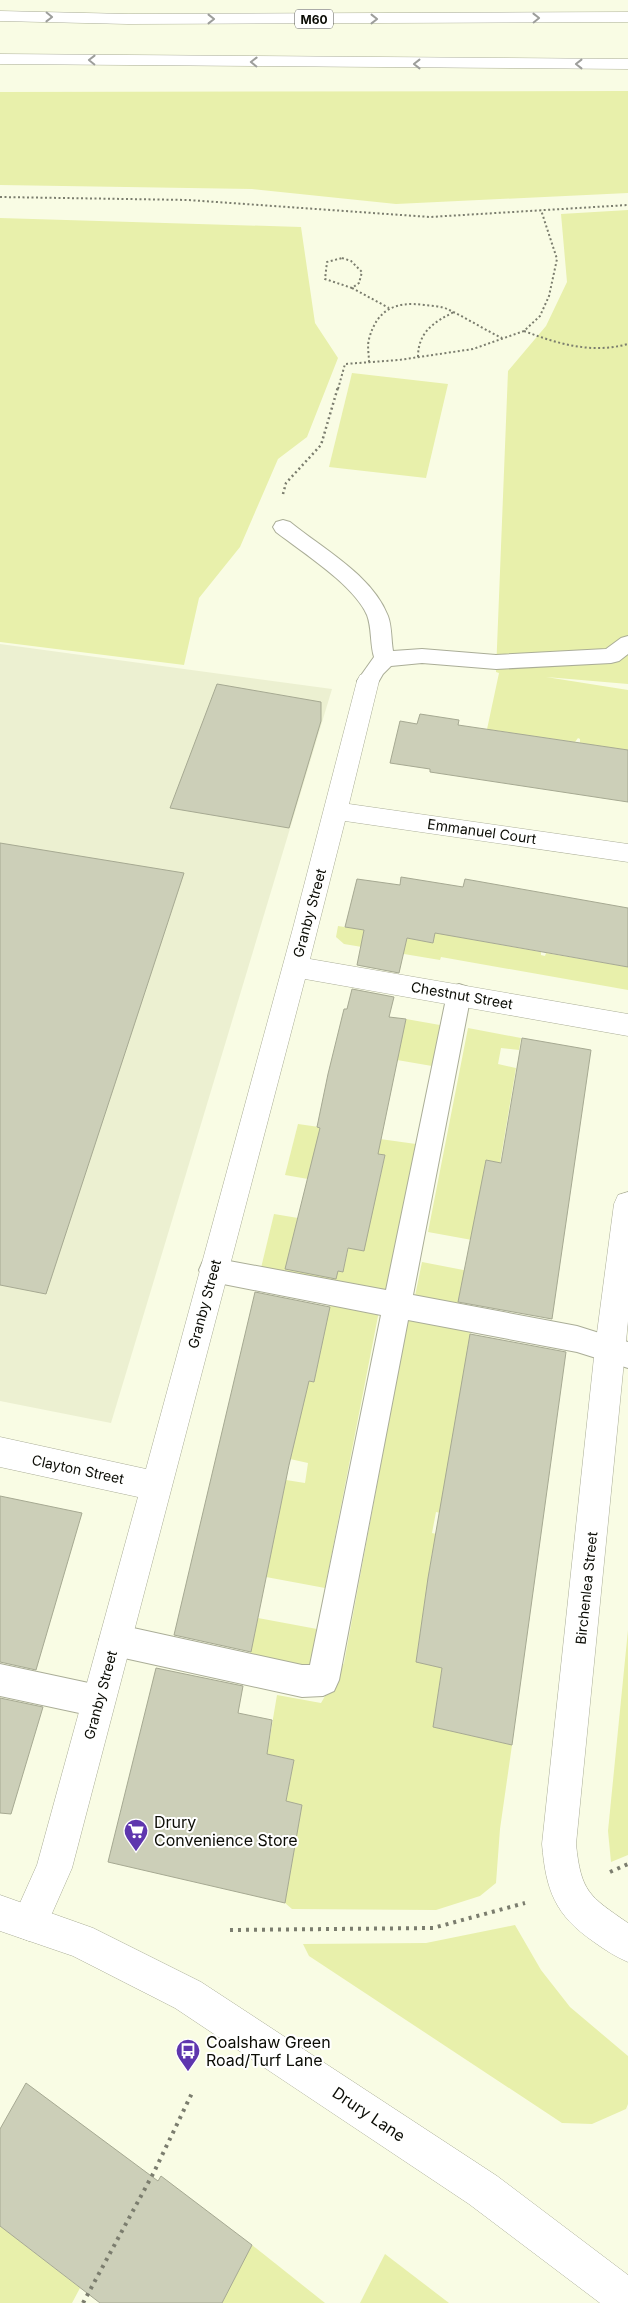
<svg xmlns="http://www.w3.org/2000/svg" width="628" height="2303" viewBox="0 0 628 2303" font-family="Inter,sans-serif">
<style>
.built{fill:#ecf0d1}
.green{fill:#e8f0ab}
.building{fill:#cccfb8;stroke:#a6a992}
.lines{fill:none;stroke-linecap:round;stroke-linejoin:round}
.lane-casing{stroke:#aaad97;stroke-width:2}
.street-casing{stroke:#aaad97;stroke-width:1}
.secondary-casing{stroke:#aaad97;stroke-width:1}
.highway-casing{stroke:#aaad97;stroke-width:1}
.path-far2{stroke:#7b7d6e;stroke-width:2;stroke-dasharray:2 2.5;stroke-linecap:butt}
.path-far1{stroke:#7b7d6e;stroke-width:2.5;stroke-dasharray:2 3;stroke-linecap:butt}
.path{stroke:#7b7d6e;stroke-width:4;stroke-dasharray:3 5;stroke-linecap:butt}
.lane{fill:#fff;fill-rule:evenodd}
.street{fill:#fff;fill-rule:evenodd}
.secondary{fill:#fff;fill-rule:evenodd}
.highway{fill:#fff;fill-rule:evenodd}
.oneway{stroke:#9d9e9b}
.labels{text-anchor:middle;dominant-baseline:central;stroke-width:4;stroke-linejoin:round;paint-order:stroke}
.shield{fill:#fff;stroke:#545550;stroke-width:1}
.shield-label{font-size:12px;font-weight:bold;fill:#0b0c05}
.street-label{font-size:14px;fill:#0b0c05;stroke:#fff}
.near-poi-label{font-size:16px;fill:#0b0c05;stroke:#fff;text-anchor:start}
.near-street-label{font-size:16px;fill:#0b0c05;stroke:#fff}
</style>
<rect width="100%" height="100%" fill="#f9fce4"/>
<polygon class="built" points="0,644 332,689 111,1423 0,1401"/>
<g class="green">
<polygon points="628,91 628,193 396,204 252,189 0,185 0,92"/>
<polygon points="628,210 628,684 546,677 628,690 628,750 580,743 580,739 578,738 575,742 493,730 486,734 499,673 496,672 508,371 546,326 567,282 561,214"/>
<polygon points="0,218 301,227 315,323 338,358 307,437 278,459 240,547 199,598 184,665 0,642"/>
<polygon points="352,373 448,384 426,478 329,467"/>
<polygon points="441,899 452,936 541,952 541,955 545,956 546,953 628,967 628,990 441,957 440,960 344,944 336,937 338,926 364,930 362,942 404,948 407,938 433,943"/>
<polygon points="406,1019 440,1025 432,1066 397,1060"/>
<polygon points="468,1028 521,1038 519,1050 501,1048 498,1064 516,1068 500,1163 486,1160 472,1240 428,1232"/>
<polygon points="298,1124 326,1128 308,1179 285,1175"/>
<polygon points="380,1139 416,1144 386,1292 261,1268 274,1214 298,1218 287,1262 343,1272 362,1189 377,1192 385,1156 368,1152"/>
<polygon points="422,1262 484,1274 462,1284 458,1304 415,1296"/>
<polygon points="331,1301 379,1311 325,1588 266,1577 286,1480 305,1483 308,1463 290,1459 307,1387 237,1369 314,1382"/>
<polygon points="408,1318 471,1330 467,1352 465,1518 436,1512 432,1533 463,1540 460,1558 432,1553 416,1661 442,1668 433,1727 512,1745 500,1829 496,1883 480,1896 436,1910 292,1909 285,1903 302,1805 286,1801 294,1760 267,1754 277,1695 321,1703 344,1663"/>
<polygon points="258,1618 317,1629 309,1671 249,1660"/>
<polygon points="628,1630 628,1855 611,1862 608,1831"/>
<polygon points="515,1925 541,1970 570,2007 628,2056 628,2104 626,2109 592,2124 562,2123 309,1956 303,1944 426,1943"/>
<polygon points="0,2226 80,2288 72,2303 0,2303"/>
<polygon points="252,2245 325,2303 222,2303"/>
<polygon points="385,2254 449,2303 360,2303"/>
</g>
<g class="building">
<polygon points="217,684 321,702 321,721 289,828 170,808"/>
<polygon points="420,714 459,720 458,725 628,750 628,802 430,772 430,769 390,763 400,721 417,724"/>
<polygon points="0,843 184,873 46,1294 0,1285"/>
<polygon points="401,877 463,887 465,879 628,908 628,967 435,933 433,943 407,938 399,973 357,965 364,930 345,927 357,879 400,885"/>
<polygon points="352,989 394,997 389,1017 406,1019 378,1154 385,1155 364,1251 348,1248 343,1272 338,1271 336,1279 285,1269 320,1128 317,1127 328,1074 344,1009 347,1009"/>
<polygon points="522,1038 591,1050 552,1319 458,1302 486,1160 501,1163"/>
<polygon points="255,1292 330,1307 314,1382 309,1381 289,1465 251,1652 174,1635"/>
<polygon points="470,1334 566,1352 512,1745 433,1727 442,1668 416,1662 428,1578"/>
<polygon points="0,1496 82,1513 36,1670 0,1662"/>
<polygon points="156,1668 243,1686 238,1713 272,1720 267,1754 294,1760 286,1801 302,1805 285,1903 108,1862"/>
<polygon points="0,1698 43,1707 11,1814 0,1813"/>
<polygon points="26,2083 158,2181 161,2176 252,2245 222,2303 100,2303 0,2226 0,2129"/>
</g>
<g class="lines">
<defs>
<g id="lane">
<path d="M283 520 290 522C323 549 372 575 388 616 392 627 391 640 393 651L422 649 496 655 606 649 621 638 628 636V654L619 661 611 663 496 669 422 663 391 666 383 674 376 686 368 689 360 686 357 681 374 657C370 644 372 628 367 615 354 585 302 552 276 532L273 527 276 522Z"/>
<polygon points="459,984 468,987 471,994 413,1295 577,1326 628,1342 628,1368 577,1352 408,1320 339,1680 334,1691 323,1696 302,1697 115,1656 104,1651 99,1640 104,1629 115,1624 302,1665 310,1665 381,1315 213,1282 203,1279 199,1270 203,1261 213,1258 386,1290 447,994 450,987"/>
<polygon points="0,1664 98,1685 109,1690 114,1701 109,1712 98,1717 0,1696"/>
</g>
<g id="street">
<polygon points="368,673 376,675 379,681 349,804 628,844 628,862 345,821 310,959 628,1014 628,1036 305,979 72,1868 42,1936 29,1941 16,1936 11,1923 37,1865 138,1497 0,1467 0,1437 146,1469 293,928 357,681 360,675"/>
<path d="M628 1192V1321L576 1844C581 1892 589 1896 628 1923V1962C616 1957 605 1950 594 1942 555 1915 546 1891 542 1844L595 1348 614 1204 618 1195Z"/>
</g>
<polygon id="secondary" points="0,1895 93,1928 201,1982 497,2176 628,2275 628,2303 600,2303 469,2204 175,2008 73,1956 0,1931"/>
<g id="highway">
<polygon points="0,11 128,14 628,12 628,22 128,24 0,21"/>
<polygon points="0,54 628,59 628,69 0,64"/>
</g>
</defs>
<use href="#lane" class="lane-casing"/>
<use href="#street" class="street-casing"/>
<use href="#secondary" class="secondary-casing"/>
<use href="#highway" class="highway-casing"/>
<g class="path-far2">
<polyline points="0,197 188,200 430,217 628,205"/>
<polygon points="342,258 351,261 362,272 359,283 352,288 325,279 327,262"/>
<polyline points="352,288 389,308"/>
<path d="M524 331C558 344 592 354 628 344"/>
<path d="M418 357C418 332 434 322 454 312"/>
<path d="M369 362C369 355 367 346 369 339 377 309 396 301 424 305 432 306 441 306 447 309 465 317 483 329 502 338"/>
<polyline points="338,389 345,364 399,360 473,349 524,331 540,316 549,296 557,259 541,210"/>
</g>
<polyline class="path-far1" points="283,494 286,483 321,445 338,387"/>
<g class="path">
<polyline points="610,1872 628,1864"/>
<polyline points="230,1930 433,1928 525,1903"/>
<polyline points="83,2303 154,2172 193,2091"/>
</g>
<use href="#lane" class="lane"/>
<use href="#street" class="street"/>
<use href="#secondary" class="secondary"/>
<use href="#highway" class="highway"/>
</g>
<defs><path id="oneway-chevron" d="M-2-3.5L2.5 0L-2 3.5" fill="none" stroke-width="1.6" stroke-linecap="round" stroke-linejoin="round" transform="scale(1.25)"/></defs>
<g class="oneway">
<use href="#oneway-chevron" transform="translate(49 17) rotate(1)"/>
<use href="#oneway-chevron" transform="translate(536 18) rotate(-1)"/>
<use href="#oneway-chevron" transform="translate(211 19)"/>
<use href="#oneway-chevron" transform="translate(374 19)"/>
<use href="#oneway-chevron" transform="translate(92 60) rotate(-179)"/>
<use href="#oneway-chevron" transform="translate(254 62) rotate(-179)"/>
<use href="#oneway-chevron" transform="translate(417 64) rotate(-180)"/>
<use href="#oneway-chevron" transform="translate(579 64) rotate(-180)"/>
</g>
<defs>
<symbol id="supermarket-pin" viewBox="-11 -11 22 30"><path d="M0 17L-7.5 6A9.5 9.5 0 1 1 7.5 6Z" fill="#5e36ae" stroke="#fff"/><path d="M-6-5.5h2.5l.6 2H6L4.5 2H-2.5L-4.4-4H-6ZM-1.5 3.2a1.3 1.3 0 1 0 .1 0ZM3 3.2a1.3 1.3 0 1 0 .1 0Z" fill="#fff"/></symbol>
<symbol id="bus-pin" viewBox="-11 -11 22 30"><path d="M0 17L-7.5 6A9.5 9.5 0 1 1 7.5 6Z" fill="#5e36ae" stroke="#fff"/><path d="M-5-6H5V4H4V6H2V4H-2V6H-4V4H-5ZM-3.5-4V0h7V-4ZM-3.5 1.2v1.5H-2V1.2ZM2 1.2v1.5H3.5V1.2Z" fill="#fff"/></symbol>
</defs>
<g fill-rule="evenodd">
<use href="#supermarket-pin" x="122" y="1817" width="28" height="38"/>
<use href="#bus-pin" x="174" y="2037" width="28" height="38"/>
</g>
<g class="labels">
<rect class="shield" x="295" y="9.5" width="38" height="19" rx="4"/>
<g class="shield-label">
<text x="314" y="19">M60</text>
</g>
<g class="street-label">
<text transform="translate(482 831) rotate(8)">Emmanuel Court</text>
<text transform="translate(309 913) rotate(-75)">Granby Street</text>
<text transform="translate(462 995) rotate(10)">Chestnut Street</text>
<text transform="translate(204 1304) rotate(-75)">Granby Street</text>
<text transform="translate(78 1469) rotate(12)">Clayton Street</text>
<text transform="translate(586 1588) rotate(-84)">Birchenlea Street</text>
<text transform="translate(100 1695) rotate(-75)">Granby Street</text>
</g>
<g class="near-poi-label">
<text x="154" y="1822">Drury<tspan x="154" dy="18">Convenience Store</tspan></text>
<text x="206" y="2042">Coalshaw Green<tspan x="206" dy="18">Road/Turf Lane</tspan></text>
</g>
<g class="near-street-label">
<text transform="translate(369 2114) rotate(34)">Drury Lane</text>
</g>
</g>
</svg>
